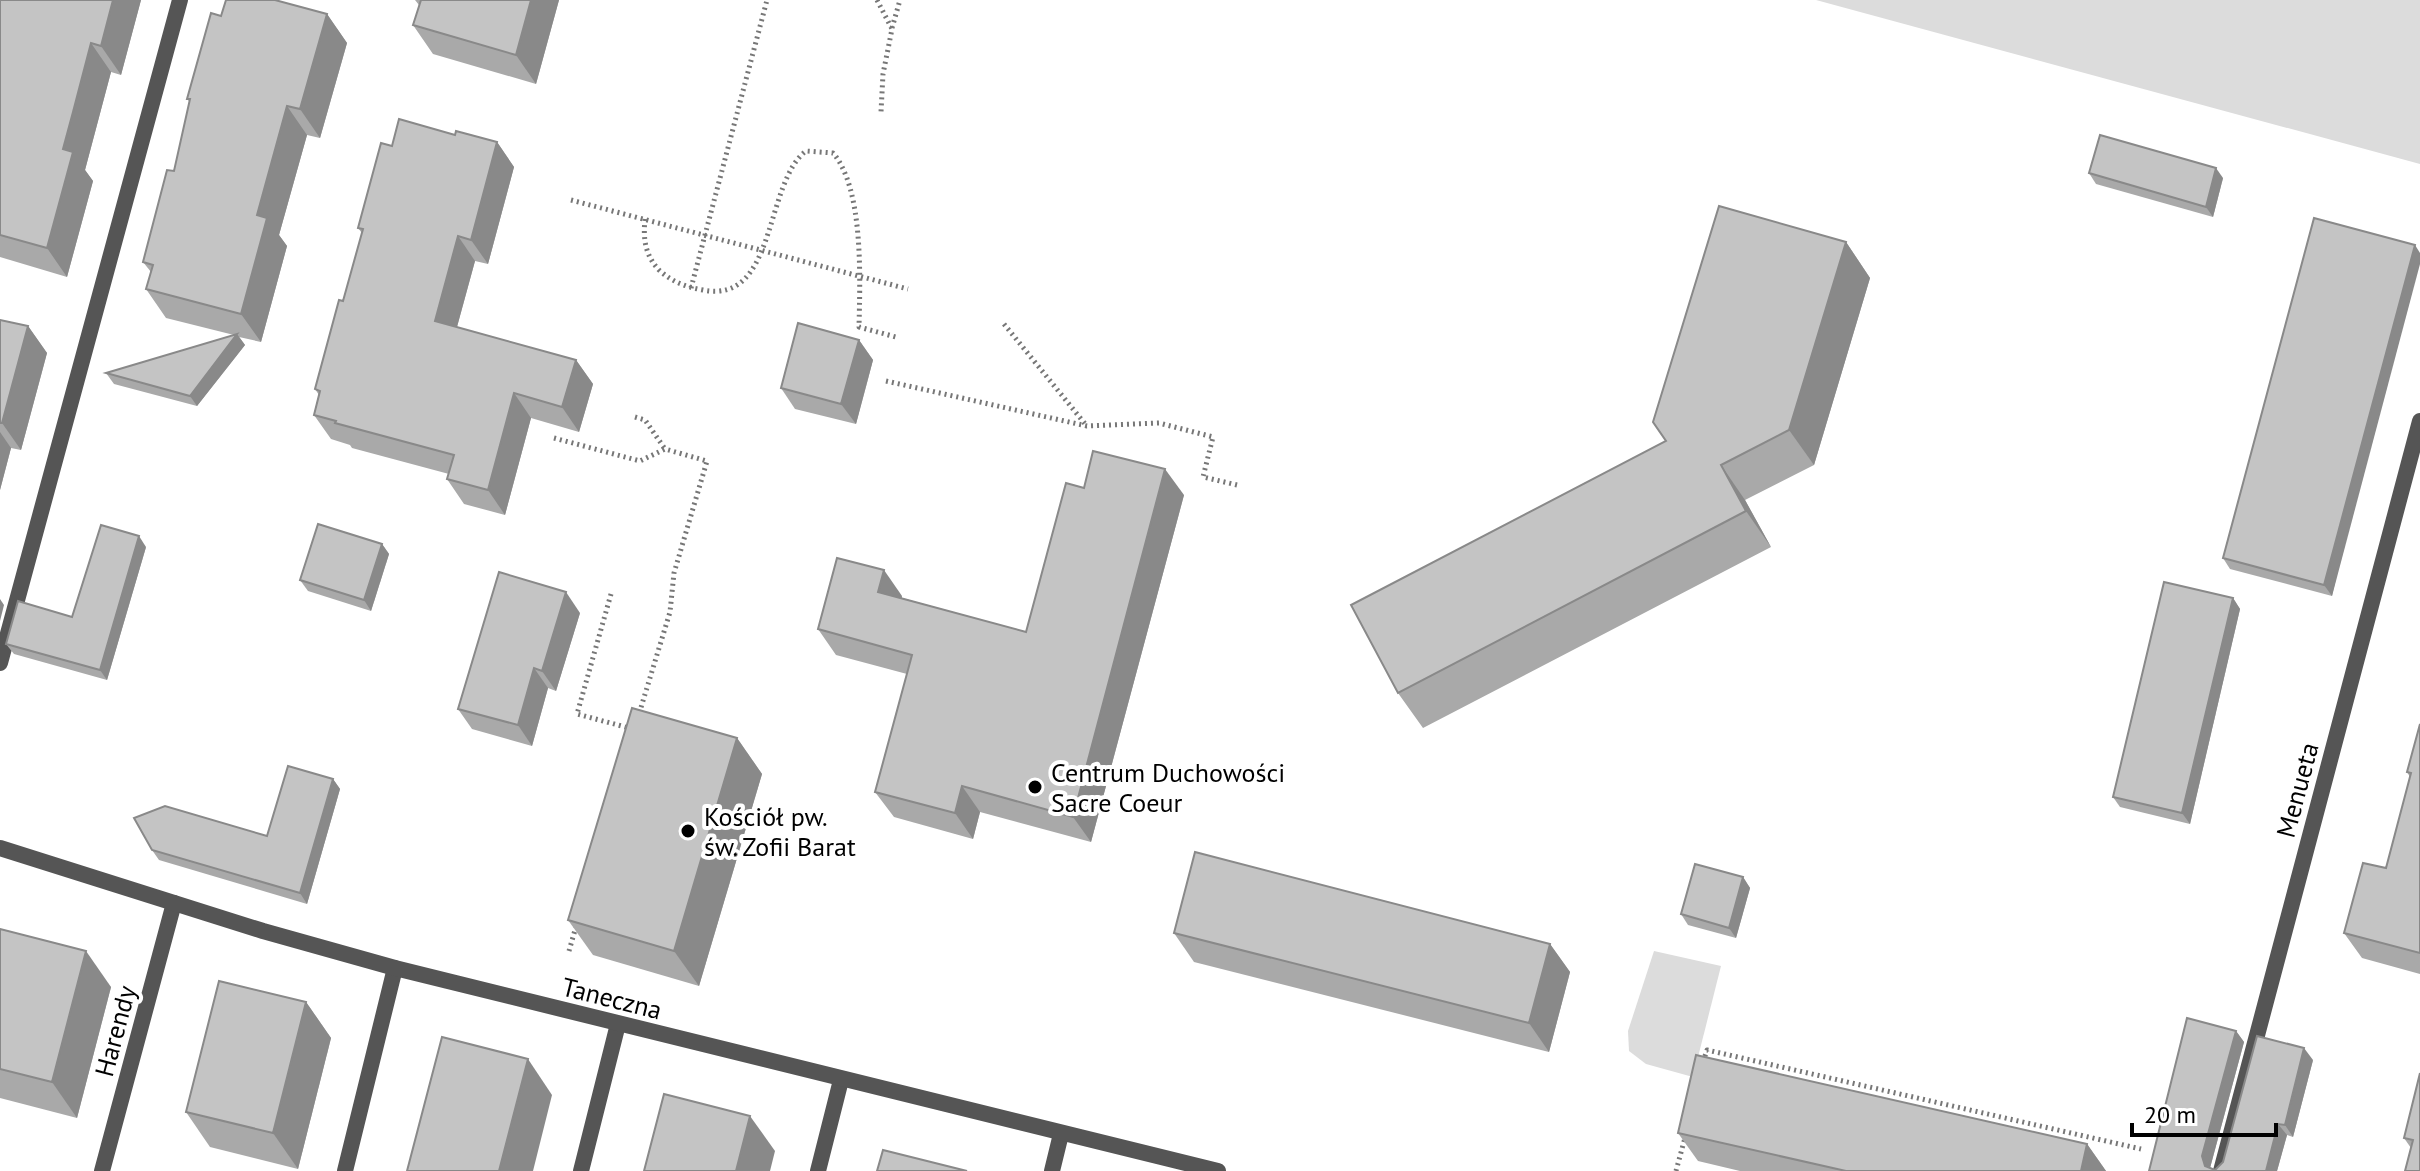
<svg xmlns="http://www.w3.org/2000/svg" width="2420" height="1171" viewBox="0 0 2420 1171" font-family="'PT Sans',sans-serif">
<style>
.green{fill:#dcdcdc}
.lines{fill:none;stroke-linecap:round;stroke-linejoin:round}
.path{stroke:#777;stroke-width:5;stroke-dasharray:2 4;stroke-linecap:butt}
.lane{stroke:#555;stroke-width:16}
.street{stroke:#555;stroke-width:16}
.wall{fill:#a9a9a9}
.shaded-wall{fill:#898989}
.building{fill:#c4c4c4;stroke:#898989;stroke-width:2}
.poi-dot{fill:#000;stroke:#fff;stroke-width:3}
.labels{text-anchor:middle;dominant-baseline:central;stroke-width:8;stroke-linejoin:round;paint-order:stroke}
.poi-label{font-size:26px;fill:#000;stroke:#fff;text-anchor:start}
.street-label{font-size:26px;fill:#000;stroke:#fff}
</style>
<rect width="100%" height="100%" fill="#fff"/>
<g class="green">
<polygon points="1816,0 2420,0 2420,164"/>
<polygon points="1654,951 1721,966 1693,1077 1646,1064 1629,1051 1628,1031"/>
</g>
<g class="lines">
<g class="path">
<polyline points="877,0 892,29 883,74 881,112"/>
<polyline points="892,28 900,0"/>
<polyline points="571,200 908,289"/>
<path d="M645 219C643 239 645 255 659 270 672 282 686 287 703 290 777 305 764 183 806 151L833 153C864 189 860 280 859 327L896 337"/>
<polyline points="691,288 767,0"/>
<polyline points="1004,324 1086,425"/>
<polyline points="886,381 1087,426 1159,423 1213,437 1203,477 1237,485"/>
<polyline points="635,417 645,420 665,449"/>
<polyline points="554,438 640,461 665,449 707,461 674,573 670,612 639,714"/>
<polyline points="611,594 577,714 629,728"/>
<polyline points="569,951 577,923"/>
<polyline points="1703,1062 1707,1050 2141,1149"/>
<polyline points="1676,1171 1686,1134"/>
</g>
<g class="lane">
<polyline points="0,663 180,0"/>
<polyline points="102,1171 174,903"/>
<polyline points="345,1171 395,968"/>
<polyline points="581,1171 618,1024"/>
<polyline points="818,1171 841,1080"/>
<polyline points="1052,1171 1061,1134"/>
</g>
<g class="street">
<polyline points="0,848 263,931 395,968 1218,1171"/>
<polyline points="2221,1171 2420,421"/>
</g>
</g>
<g class="wall">
<polygon points="0,0 141,0 121,75 111,72 93,140 85,170 93,181 67,277 0,257"/>
<polygon points="415,0 559,0 536,84 433,54 413,25 419,5"/>
<polygon points="327,14 347,43 320,138 307,135 279,235 287,246 261,342 239,337 245,345 197,406 114,384 106,373 234,335 166,318 146,289 151,272 143,262 174,171 190,102 187,99 221,16"/>
<polygon points="455,135 497,142 514,167 488,264 475,261 457,327 576,360 593,384 579,432 531,418 505,515 464,504 447,479 449,474 352,448 350,445 331,439 314,415 319,395 315,389 343,301 362,233 358,228 392,146"/>
<polygon points="2089,173 2223,178 2213,217 2096,184"/>
<polygon points="1846,242 1870,278 1814,465 1745,500 1771,547 1423,728 1398,693 1666,441"/>
<polygon points="2415,245 2332,596 2230,569 2223,558"/>
<polygon points="0,320 28,326 47,353 21,450 11,448 0,490"/>
<polygon points="859,340 873,360 856,424 795,409 781,388"/>
<polygon points="1084,488 1184,495 1091,842 980,812 973,839 894,817 875,792 907,674 836,655 818,629 902,596 902,598 1026,632"/>
<polygon points="382,544 389,554 371,611 308,591 300,580"/>
<polygon points="146,547 107,680 14,654 6,644 72,617"/>
<polygon points="2233,598 2240,609 2190,824 2120,807 2113,797"/>
<polygon points="580,613 556,691 548,688 532,746 472,729 458,709"/>
<polygon points="2420,724 2420,974 2362,958 2344,933 2386,868 2410,777 2407,772"/>
<polygon points="737,738 762,774 699,986 593,955 568,920"/>
<polygon points="333,779 340,789 307,904 159,860 152,850 267,836"/>
<polygon points="1743,877 1750,888 1736,938 1688,925 1681,914"/>
<polygon points="0,929 111,987 77,1118 0,1098"/>
<polygon points="1174,933 1550,944 1570,972 1549,1052 1194,962"/>
<polygon points="306,1002 331,1038 298,1169 210,1147 186,1112"/>
<polygon points="2236,1031 2244,1042 2210,1168 2215,1170 2223,1162 2313,1060 2293,1137 2287,1135 2277,1171 2149,1171"/>
<polygon points="2420,1073 2420,1171 2411,1148 2404,1138"/>
<polygon points="1678,1133 2087,1144 2106,1171 1740,1171 1698,1161"/>
</g>
<g class="shaded-wall">
<polygon points="113,0 141,0 121,75 101,46"/>
<polygon points="531,0 559,0 536,84 516,55"/>
<polygon points="327,14 347,43 320,138 300,109"/>
<polygon points="91,43 111,72 85,170 93,181 67,277 47,248 63,149"/>
<polygon points="287,106 307,135 279,235 287,246 261,342 241,314 257,215"/>
<polygon points="497,142 514,167 488,264 471,240"/>
<polygon points="2216,168 2223,178 2213,217 2206,207"/>
<polygon points="458,236 475,261 452,345 435,321"/>
<polygon points="1846,242 1870,278 1814,465 1789,430"/>
<polygon points="2415,245 2420,253 2420,264 2332,596 2324,585"/>
<polygon points="28,326 47,353 21,450 2,423"/>
<polygon points="237,334 245,345 197,406 190,396"/>
<polygon points="859,340 873,360 856,424 841,404"/>
<polygon points="576,360 593,384 579,432 562,407"/>
<polygon points="514,393 531,418 505,515 488,490"/>
<polygon points="0,432 11,448 0,490"/>
<polygon points="1721,465 1745,500 1771,547 1746,511"/>
<polygon points="1165,469 1184,495 1091,842 1073,817"/>
<polygon points="139,536 146,547 107,680 100,670"/>
<polygon points="382,544 389,554 371,611 364,600"/>
<polygon points="884,570 902,596 897,618 878,592"/>
<polygon points="566,592 580,613 556,691 542,671"/>
<polygon points="2233,598 2240,609 2190,824 2182,813"/>
<polygon points="0,599 4,605 0,621"/>
<polygon points="534,668 548,688 532,746 518,725"/>
<polygon points="737,738 762,774 699,986 674,951"/>
<polygon points="333,779 340,789 307,904 300,893"/>
<polygon points="962,786 980,812 973,839 955,813"/>
<polygon points="1743,877 1750,888 1736,938 1729,928"/>
<polygon points="1550,944 1570,972 1549,1052 1529,1023"/>
<polygon points="86,951 111,987 77,1118 52,1082"/>
<polygon points="306,1002 331,1038 298,1169 273,1133"/>
<polygon points="2236,1031 2244,1042 2210,1168 2205,1166 2202,1156"/>
<polygon points="2304,1048 2313,1060 2293,1137 2285,1125"/>
<polygon points="528,1059 552,1095 533,1171 499,1171"/>
<polygon points="750,1116 775,1151 770,1171 736,1171"/>
<polygon points="2278,1124 2287,1135 2277,1171 2266,1171"/>
<polygon points="2087,1144 2106,1171 2081,1171"/>
</g>
<g class="building">
<polygon points="0,0 113,0 101,46 91,43 73,112 63,149 73,152 47,248 0,235"/>
<polygon points="226,0 275,0 327,14 300,109 287,106 257,215 267,218 241,314 146,289 153,265 143,262 167,170 174,171 190,99 187,99 211,13 221,16"/>
<polygon points="421,0 531,0 516,55 413,25"/>
<polygon points="399,119 455,135 456,131 497,142 471,240 458,236 435,321 576,360 562,407 514,393 488,490 447,479 454,455 335,423 336,421 314,415 320,391 315,389 339,300 343,301 363,229 358,228 381,143 392,146"/>
<polygon points="2100,135 2216,168 2206,207 2089,173"/>
<polygon points="1719,206 1846,242 1789,430 1721,465 1746,511 1398,693 1351,605 1666,441 1653,422"/>
<polygon points="2314,218 2415,245 2324,585 2223,558"/>
<polygon points="0,320 28,326 2,423 0,423"/>
<polygon points="798,323 859,340 841,404 781,388"/>
<polygon points="237,334 190,396 106,373"/>
<polygon points="1093,451 1165,469 1073,817 962,786 955,813 875,792 912,655 818,629 837,558 884,570 878,592 1026,632 1066,483 1084,488"/>
<polygon points="318,524 382,544 364,600 300,580"/>
<polygon points="101,525 139,536 100,670 6,644 18,601 72,617"/>
<polygon points="499,572 566,592 542,671 534,668 518,725 458,709"/>
<polygon points="2164,582 2233,598 2182,813 2113,797"/>
<polygon points="632,708 737,738 674,951 568,920"/>
<polygon points="2420,724 2420,953 2344,933 2363,863 2386,868 2411,773 2407,772"/>
<polygon points="288,766 333,779 300,893 152,850 134,818 165,806 267,836"/>
<polygon points="1195,852 1550,944 1529,1023 1174,933"/>
<polygon points="1695,864 1743,877 1729,928 1681,914"/>
<polygon points="0,929 86,951 52,1082 0,1069"/>
<polygon points="219,981 306,1002 273,1133 186,1112"/>
<polygon points="2187,1018 2236,1031 2202,1156 2205,1166 2215,1170 2223,1162 2257,1036 2304,1048 2285,1125 2278,1124 2266,1171 2149,1171"/>
<polygon points="442,1037 528,1059 499,1171 407,1171"/>
<polygon points="1696,1055 2087,1144 2081,1171 1846,1171 1678,1133"/>
<polygon points="2420,1073 2420,1171 2405,1171 2413,1140 2404,1138"/>
<polygon points="664,1094 750,1116 736,1171 644,1171"/>
<polygon points="883,1150 967,1171 877,1171"/>
</g>
<g class="poi-dot">
<circle cx="1035" cy="787" r="8"/>
<circle cx="688" cy="831" r="8"/>
</g>
<g class="labels">
<g class="poi-label">
<text x="1051" y="772">Centrum Duchowości<tspan x="1051" dy="30">Sacre Coeur</tspan></text>
<text x="704" y="816">Kościół pw.<tspan x="704" dy="30">św. Zofii Barat</tspan></text>
</g>
<g class="street-label">
<text transform="translate(2297 790) rotate(-75)">Menueta</text>
<text transform="translate(612 998) rotate(14)">Taneczna</text>
<text transform="translate(115 1031) rotate(-75)">Harendy</text>
</g>
</g>
<path d="M2132 1123v12h144v-12" fill="none" stroke="#000000" stroke-width="4"/>
<text x="2144" y="1123" font-size="24" fill="#000000" stroke="#ffffff" stroke-width="6" paint-order="stroke">20 m</text>
</svg>
